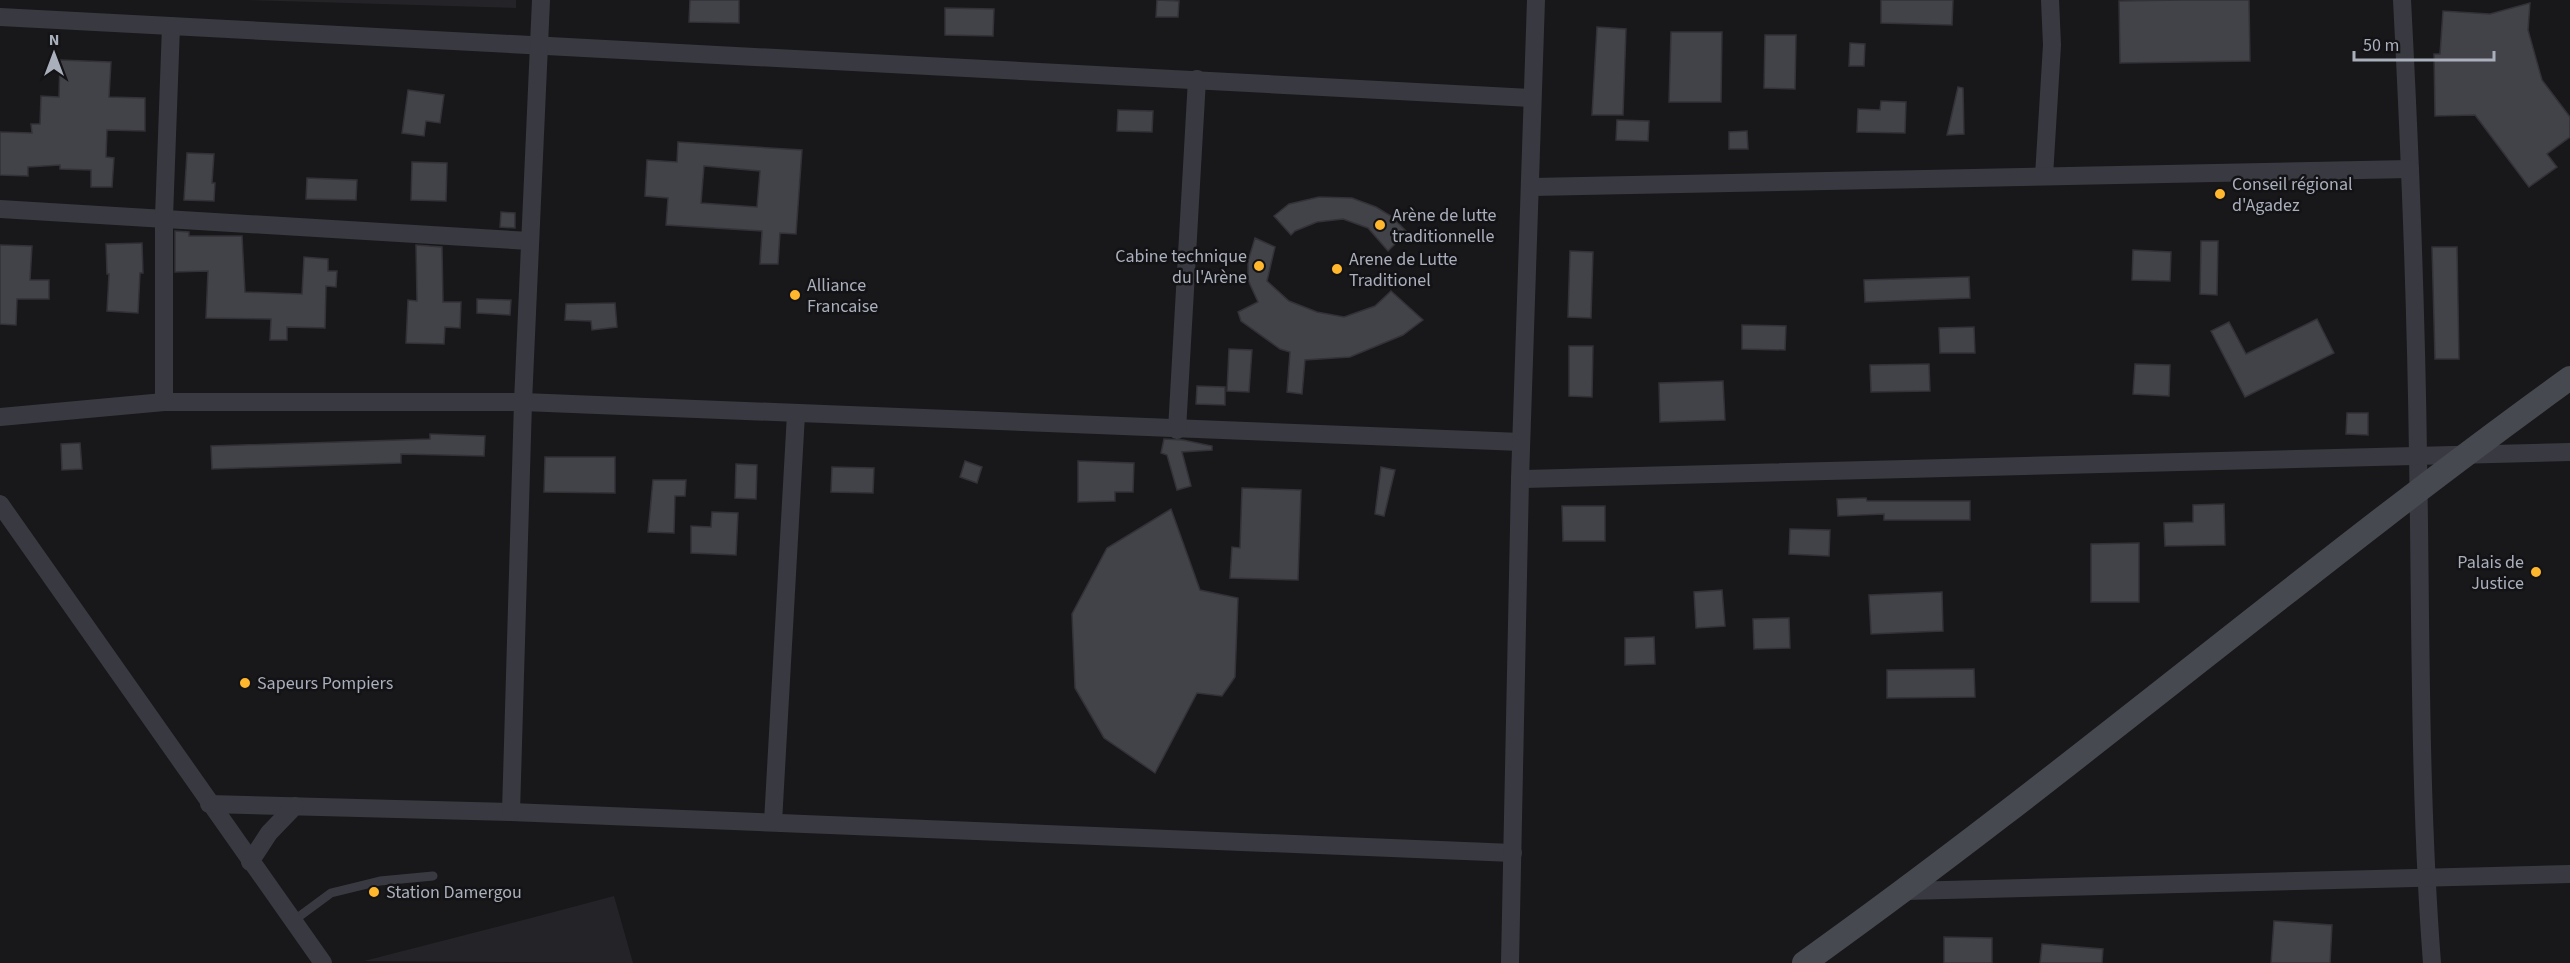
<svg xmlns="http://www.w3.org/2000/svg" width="2570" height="963" viewBox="0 0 2570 963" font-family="'Source Sans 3',sans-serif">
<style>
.built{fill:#242428}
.building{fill:#424348;stroke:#323237;stroke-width:1.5;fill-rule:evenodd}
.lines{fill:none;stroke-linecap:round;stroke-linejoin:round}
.service{stroke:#393a41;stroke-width:9}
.minor{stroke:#393a41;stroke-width:18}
.secondary{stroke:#474951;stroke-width:24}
.poi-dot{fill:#ffb72d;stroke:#131316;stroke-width:2}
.labels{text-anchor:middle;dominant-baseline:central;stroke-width:5;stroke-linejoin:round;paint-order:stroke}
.poi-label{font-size:18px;fill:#aaafbc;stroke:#131316;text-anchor:start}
</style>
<rect width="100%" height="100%" fill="#18181b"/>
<g class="built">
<polygon points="244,0 516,0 516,8"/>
<polygon points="614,896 633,963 364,961 535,917"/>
</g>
<g class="building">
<polygon points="690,0 739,0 739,23 689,22"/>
<polygon points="1157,0 1179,1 1178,17 1156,17"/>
<polygon points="1881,0 1953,0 1952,25 1881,23"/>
<polygon points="2181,0 2249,0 2250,61 2120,63 2119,1"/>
<polygon points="2530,3 2528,30 2542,80 2570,117 2570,137 2547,154 2557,167 2529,187 2475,115 2435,116 2434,54 2440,54 2443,11 2490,14"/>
<polygon points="945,8 994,9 993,36 945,35"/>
<polygon points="1597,27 1626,29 1623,115 1592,115"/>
<polygon points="1671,32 1722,32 1721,102 1669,102"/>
<polygon points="1765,35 1796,35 1795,89 1764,88"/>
<polygon points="1850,43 1865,44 1864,66 1849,66"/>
<polygon points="60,60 111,62 109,97 145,98 145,131 107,130 106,157 114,158 112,187 91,187 91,170 60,169 60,165 28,167 28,176 0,175 0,132 32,133 31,124 40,124 41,96 59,97"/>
<polygon points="1958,87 1963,88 1964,134 1947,135"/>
<polygon points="408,90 444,95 440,123 426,121 424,136 402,133"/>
<polygon points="1881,101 1906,102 1905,133 1857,132 1858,109 1880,110"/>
<polygon points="1118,110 1153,111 1152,132 1117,131"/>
<polygon points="1617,120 1649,121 1648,141 1616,140"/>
<polygon points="1747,131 1748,149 1729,149 1729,132"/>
<path d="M678 142 802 150 796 234 780 233 778 264H760L762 231 666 225 668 198 645 196 647 160 677 162ZM704 166 760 171 757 207 701 203Z"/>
<polygon points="187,153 214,154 212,183 215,183 214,201 184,200"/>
<polygon points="412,162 447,163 446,201 411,200"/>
<polygon points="307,178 357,180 356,200 306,199"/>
<polygon points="1319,197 1352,198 1376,207 1391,216 1407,232 1388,251 1368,228 1343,219 1317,222 1295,231 1291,235 1274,216 1289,204"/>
<polygon points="501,212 515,213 515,228 500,227"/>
<polygon points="175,231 189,232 189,236 242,236 245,292 302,294 304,257 328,259 328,271 337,271 336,287 326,286 325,328 287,327 287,340 270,340 271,319 206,318 208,271 175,272"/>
<polygon points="1255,238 1275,247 1267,281 1289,301 1317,312 1344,317 1375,306 1391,291 1423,320 1403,335 1350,357 1305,360 1302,394 1287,392 1290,352 1280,349 1241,321 1238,312 1258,302 1248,280 1248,261"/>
<polygon points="2201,241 2218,241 2217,295 2200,294"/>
<polygon points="142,243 143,273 140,273 138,313 107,311 109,274 107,274 106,244"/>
<polygon points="0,245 32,246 30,280 49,280 49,299 17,299 16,325 0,324"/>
<polygon points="416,245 442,247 443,302 461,302 460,328 445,327 444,344 406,343 408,300 417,301"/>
<polygon points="2432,247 2457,247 2459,359 2435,359"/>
<polygon points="2133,250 2171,252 2170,281 2132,280"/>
<polygon points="1570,251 1593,252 1591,318 1568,317"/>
<polygon points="1969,277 1970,298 1865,302 1864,280"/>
<polygon points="477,299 511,300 510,315 477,313"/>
<polygon points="615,303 617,327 592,330 591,321 565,320 566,304"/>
<polygon points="2317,319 2334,353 2245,397 2211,331 2229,322 2246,354"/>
<polygon points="1742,325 1786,326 1785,350 1742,349"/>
<polygon points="1974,327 1975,353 1940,353 1939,328"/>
<polygon points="1569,346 1593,346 1592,397 1569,396"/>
<polygon points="1229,349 1252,350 1249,392 1227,391"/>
<polygon points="1929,364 1930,391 1871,392 1870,365"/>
<polygon points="2135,364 2170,365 2169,396 2133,394"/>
<polygon points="1723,381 1725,420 1660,422 1659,383"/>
<polygon points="1197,386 1225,387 1225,405 1196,404"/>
<polygon points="2347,413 2368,413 2368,435 2346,434"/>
<polygon points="430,434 485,436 484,456 401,454 401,463 212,469 211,446 430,439"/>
<polygon points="1164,439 1183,440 1212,446 1212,450 1182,452 1191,486 1177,490 1167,455 1161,453"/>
<polygon points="80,443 82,469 62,470 61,444"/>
<polygon points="545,457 615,457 615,493 544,492"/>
<polygon points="965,461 982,467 977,483 960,477"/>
<polygon points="1078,461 1134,463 1133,492 1115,492 1115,501 1078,502"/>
<polygon points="736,464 757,465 756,499 735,498"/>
<polygon points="832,467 874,468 873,493 831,492"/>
<polygon points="1381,467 1395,470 1384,516 1375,514"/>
<polygon points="653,480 686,480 685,496 675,496 674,533 648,532"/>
<polygon points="1242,488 1301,490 1298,580 1230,578 1232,547 1240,548"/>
<polygon points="1866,498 1867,501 1970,501 1970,520 1884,520 1884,514 1838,516 1837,499"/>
<polygon points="2224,504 2225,545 2165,546 2164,523 2193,522 2193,505"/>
<polygon points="1562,506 1605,506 1605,541 1563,541"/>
<polygon points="1171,509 1200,590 1238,598 1235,677 1222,696 1197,693 1155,773 1104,738 1075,688 1072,614 1107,548"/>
<polygon points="712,512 738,513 736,555 691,553 691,526 711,527"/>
<polygon points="1790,529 1830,530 1829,556 1789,554"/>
<polygon points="2139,543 2139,602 2091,602 2091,544"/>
<polygon points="1722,590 1725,626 1696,628 1694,592"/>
<polygon points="1942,592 1943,631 1871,634 1869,595"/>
<polygon points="1789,618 1790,648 1754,649 1753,619"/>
<polygon points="1654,637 1655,664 1625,665 1625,638"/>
<polygon points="1974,669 1975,697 1887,698 1887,670"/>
<polygon points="2274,921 2332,925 2330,963 2271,963"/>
<polygon points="1944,937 1992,938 1992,963 1944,963"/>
<polygon points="2042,944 2103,949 2102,963 2040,963"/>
</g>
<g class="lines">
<polyline class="service" points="293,921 331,893 380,881 433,876"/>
<g class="minor">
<path d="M2402 0C2410 152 2416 303 2418 455 2421 624 2419 794 2432 963"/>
<polyline points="0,17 1531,98"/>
<polyline points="2044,176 2052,45 2050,0"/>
<polyline points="1532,187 2410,169"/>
<polyline points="0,209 530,241"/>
<polyline points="164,402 164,217 171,26"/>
<polyline points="0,417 164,402 523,402 1521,442"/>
<polyline points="1177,430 1197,79"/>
<polyline points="1520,479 2570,452"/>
<polyline points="0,504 323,963"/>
<polyline points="209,804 511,812 1513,853"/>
<polyline points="511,812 523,402 541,0"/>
<polyline points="773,822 796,414"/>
<polyline points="250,862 269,833 295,806"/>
<polyline points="1905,891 2570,874"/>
<polyline points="1510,963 1520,479 1536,0"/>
</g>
<path class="secondary" d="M1804 963C2066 776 2309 566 2570 378"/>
</g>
<g class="poi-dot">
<circle cx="2220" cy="194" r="6"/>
<circle cx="1380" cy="225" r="6"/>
<circle cx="1259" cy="266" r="6"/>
<circle cx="1337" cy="269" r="6"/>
<circle cx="795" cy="295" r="6"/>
<circle cx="2536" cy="572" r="6"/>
<circle cx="245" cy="683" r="6"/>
<circle cx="374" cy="892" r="6"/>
</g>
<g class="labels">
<g class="poi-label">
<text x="2232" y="184">Conseil régional<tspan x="2232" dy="21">d'Agadez</tspan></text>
<text x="1392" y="215">Arène de lutte<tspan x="1392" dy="21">traditionnelle</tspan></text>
<text x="1247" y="256" text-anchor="end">Cabine technique<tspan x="1247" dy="21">du l'Arène</tspan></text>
<text x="1349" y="259">Arene de Lutte<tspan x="1349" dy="21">Traditionel</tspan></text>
<text x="807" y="285">Alliance<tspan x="807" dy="21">Francaise</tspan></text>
<text x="2524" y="562" text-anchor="end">Palais de<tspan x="2524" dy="21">Justice</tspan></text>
<text x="257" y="683">Sapeurs Pompiers</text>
<text x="386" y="892">Station Damergou</text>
</g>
</g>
<g transform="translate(54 54)" stroke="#131316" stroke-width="4.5" paint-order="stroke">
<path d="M0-4.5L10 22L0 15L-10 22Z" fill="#aaafbc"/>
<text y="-9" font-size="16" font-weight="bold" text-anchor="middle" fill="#aaafbc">N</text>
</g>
<path d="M2354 51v9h140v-9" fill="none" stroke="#aaafbc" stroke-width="3"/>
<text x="2363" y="51" font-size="18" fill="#aaafbc" stroke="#131316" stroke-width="4.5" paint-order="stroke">50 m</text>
</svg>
